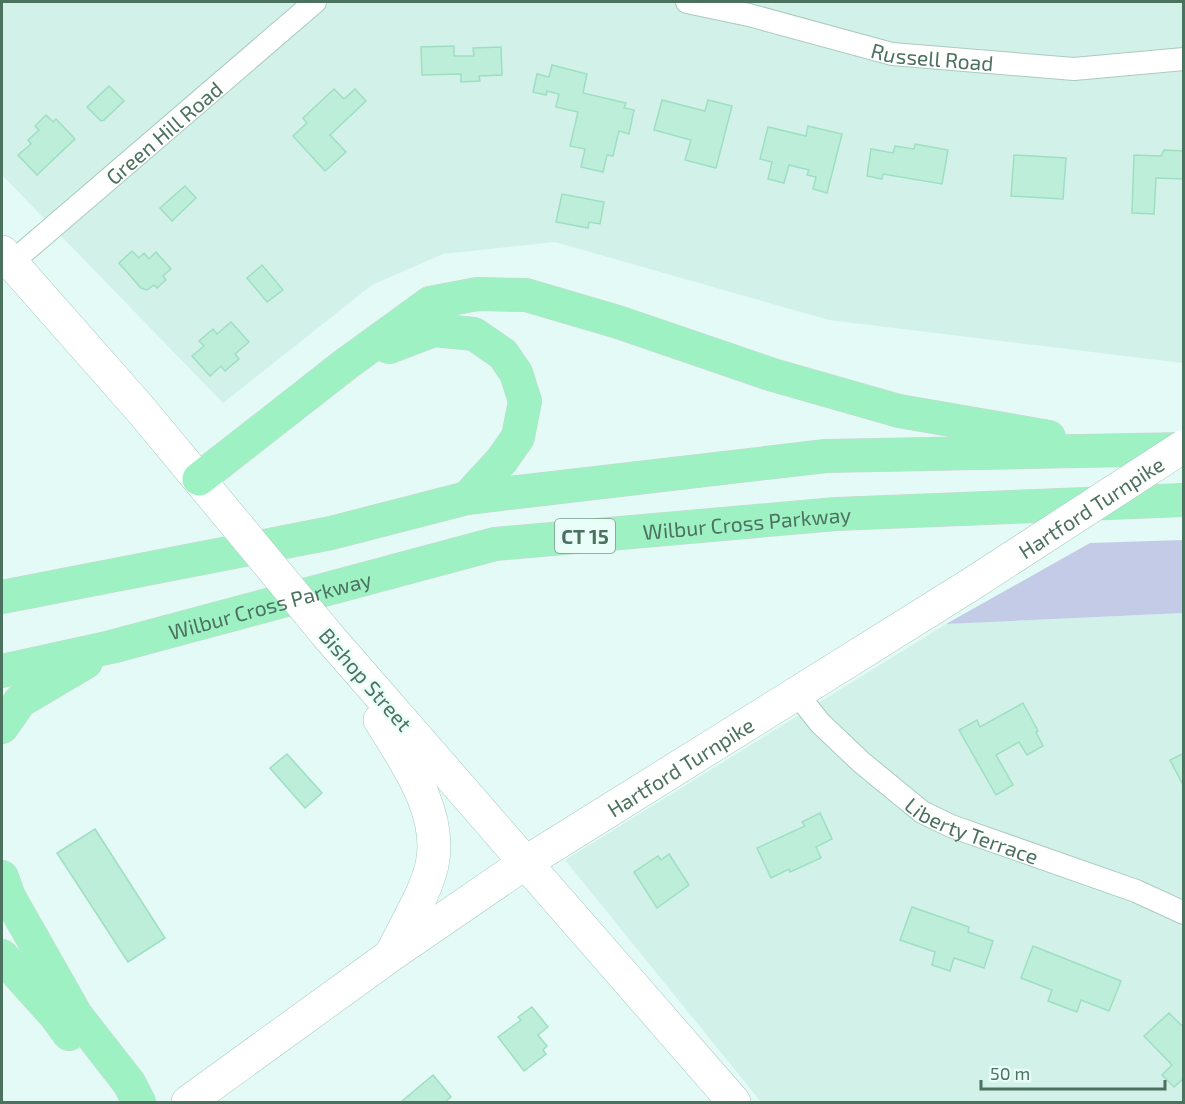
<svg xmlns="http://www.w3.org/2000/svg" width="1185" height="1104" viewBox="0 0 1185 1104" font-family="'Exo 2',sans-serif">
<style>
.residential{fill:#d2f1e9}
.green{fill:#c3cbe7}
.building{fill:#bdeed9;stroke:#9edfc3;stroke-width:1.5}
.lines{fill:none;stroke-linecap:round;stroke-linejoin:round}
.street-casing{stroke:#abcbbe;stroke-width:24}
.secondary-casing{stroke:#a6cbbd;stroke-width:34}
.highway-casing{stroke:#cdd7d2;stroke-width:34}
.street{stroke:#fff;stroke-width:22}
.secondary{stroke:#fff;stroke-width:33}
.highway{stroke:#9ef1c3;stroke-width:33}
.secondary-bridge-casing{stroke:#a6cbbd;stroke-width:34;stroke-linecap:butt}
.secondary-bridge{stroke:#fff;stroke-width:33}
.labels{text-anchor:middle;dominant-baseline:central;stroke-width:5;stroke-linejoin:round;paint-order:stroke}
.shield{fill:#e9fef9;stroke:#7a9b8d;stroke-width:1.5}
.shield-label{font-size:20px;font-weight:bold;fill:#4b715f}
.street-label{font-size:21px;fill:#4b715f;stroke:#e9fef9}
</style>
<rect width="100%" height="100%" fill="#e3faf6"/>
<g class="residential">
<polygon points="2,2 1183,2 1183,363 829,320 555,242 443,254 372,285 223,403 2,175"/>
<polygon points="1183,613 1183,1102 761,1102 565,860 946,624"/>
</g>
<polygon class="green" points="1183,540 1183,613 946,624 1090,543"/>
<g class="building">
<polygon points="454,46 454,56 474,56 473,48 501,47 502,75 479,76 480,81 461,82 461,74 422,75 421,47"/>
<polygon points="552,65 587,74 583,93 626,103 624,108 634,110 629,134 619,131 613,156 607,155 603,172 581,167 585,149 570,146 578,112 556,107 559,94 547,91 546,95 533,92 537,74 549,77"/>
<polygon points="109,86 124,101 104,120 101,121 87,107"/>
<polygon points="334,89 344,99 355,89 366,101 330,135 346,152 325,171 293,136 307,123 303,118"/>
<polygon points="662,100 705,111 708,100 732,106 716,168 685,160 691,140 654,130"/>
<polygon points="46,115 53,122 56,119 75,139 37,175 18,155 31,144 28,140 39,130 35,126"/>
<polygon points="808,126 842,134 827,193 813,189 816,177 807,175 809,170 789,165 784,183 768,179 772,162 760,159 768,127 806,136"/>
<polygon points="915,144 948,150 942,184 883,174 882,179 867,176 871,149 893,153 895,146 914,149"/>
<polygon points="1164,150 1184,151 1183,179 1156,178 1154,214 1132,213 1134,155 1161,156"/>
<polygon points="1014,155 1066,158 1063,199 1011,196"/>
<polygon points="185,186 196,198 172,221 160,208"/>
<polygon points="562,194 604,202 600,224 589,222 588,228 556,222"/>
<polygon points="132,251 139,258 144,253 149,259 156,252 171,269 163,276 166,280 157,288 154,285 147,290 141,288 119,263"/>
<polygon points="262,265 283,290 267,302 247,278"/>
<polygon points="231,322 249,342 235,354 239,359 225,371 221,366 210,376 192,356 204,346 199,341 213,329 217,334"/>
<polygon points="1023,703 1038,731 1036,732 1043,746 1027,755 1019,742 996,755 1013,785 996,795 959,730 977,720 980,727"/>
<polygon points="1184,753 1184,787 1170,760"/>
<polygon points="287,754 322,793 305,808 270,768"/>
<polygon points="820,813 832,839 816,847 821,858 790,872 789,869 771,878 757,848 805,826 802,822"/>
<polygon points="95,829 165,938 128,962 57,853"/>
<polygon points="669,854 689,885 657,908 634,872 658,856 661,860"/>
<polygon points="912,907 969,927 968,932 993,941 984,968 954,958 950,971 932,965 935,952 900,940"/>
<polygon points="1033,946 1121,981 1109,1011 1081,1000 1077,1012 1048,1001 1052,990 1021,978"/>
<polygon points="532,1007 548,1027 538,1035 547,1046 543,1050 546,1054 524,1071 498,1037 521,1020 518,1017"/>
<polygon points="1169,1013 1184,1028 1184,1078 1174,1087 1162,1075 1172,1065 1144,1036"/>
<polygon points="433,1075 451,1097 445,1102 401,1102"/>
</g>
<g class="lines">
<defs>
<g id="street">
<path id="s1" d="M687 2 749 15 892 54 1074 69 1184 59"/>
<path id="s2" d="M11 263 315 2"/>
<path id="s3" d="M797 694 820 723 861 762 922 812 951 826 1136 891 1184 913"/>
</g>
<g id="secondary">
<polyline points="2,252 142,411 239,528"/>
<polyline points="329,637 734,1102"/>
<path d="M380 720C406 762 443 813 432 865 425 895 405 925 392 953"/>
<path id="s4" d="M188 1102 391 955 525 863 970 585"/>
</g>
<g id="highway">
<polyline points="389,347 434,330 474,334 503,354 516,373 525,401 518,437 502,460 467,498"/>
<polyline points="199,479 346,364 430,303 477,294 526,295 618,322 773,375 899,411 1049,437"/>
<polyline points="2,597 331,533 467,498 826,456 1184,449"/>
<path id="s5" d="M2 671 111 647 495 544 836 514 1184 500"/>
<polyline points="2,727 20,701 86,662"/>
<polyline points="2,877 9,897 76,1015 129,1083 139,1102"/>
<polyline points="2,956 55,1015 69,1034"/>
</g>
</defs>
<use href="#street" class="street-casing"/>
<use href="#secondary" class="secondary-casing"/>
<use href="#highway" class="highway-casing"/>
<use href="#street" class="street"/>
<use href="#secondary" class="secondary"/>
<use href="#highway" class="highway"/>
<defs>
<g id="secondary-bridge">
<polyline points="239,528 329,637"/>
<path id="s6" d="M970 585 1184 446"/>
</g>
</defs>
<use href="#secondary-bridge" class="secondary-bridge-casing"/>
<use href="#secondary-bridge" class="secondary-bridge"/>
</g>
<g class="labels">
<rect class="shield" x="555" y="519" width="60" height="34" rx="4.5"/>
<g class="shield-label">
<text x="585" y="536">CT 15</text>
</g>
<g class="street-label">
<text stroke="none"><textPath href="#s1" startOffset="252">Russell Road</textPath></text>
<text stroke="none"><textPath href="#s2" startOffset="201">Green Hill Road</textPath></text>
<text stroke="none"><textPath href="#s6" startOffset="144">Hartford Turnpike</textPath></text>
<text stroke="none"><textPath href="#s5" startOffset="762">Wilbur Cross Parkway</textPath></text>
<text stroke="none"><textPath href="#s5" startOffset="276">Wilbur Cross Parkway</textPath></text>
<text transform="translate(366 679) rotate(49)">Bishop Street</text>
<text stroke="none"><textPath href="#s4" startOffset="596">Hartford Turnpike</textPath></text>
<text stroke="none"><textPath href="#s3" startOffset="226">Liberty Terrace</textPath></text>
</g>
</g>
<rect width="1185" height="1104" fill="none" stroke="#4b715f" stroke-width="6"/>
<path d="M981 1080v9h184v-9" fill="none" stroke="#4b715f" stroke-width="3"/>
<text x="990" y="1080" font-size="18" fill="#4b715f" stroke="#e9fef9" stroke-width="4.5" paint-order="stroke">50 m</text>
</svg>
